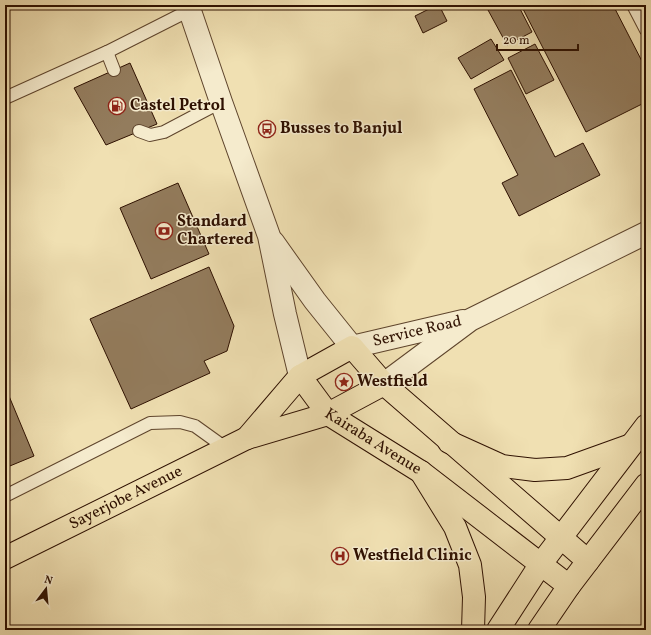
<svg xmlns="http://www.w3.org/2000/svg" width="651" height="635" viewBox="0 0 651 635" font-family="Vollkorn,serif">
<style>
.building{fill:#937c5d;stroke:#2e1000}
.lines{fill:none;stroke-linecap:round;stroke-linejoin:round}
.service-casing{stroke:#5e442c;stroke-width:14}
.minor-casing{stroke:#5e442c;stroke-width:24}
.tertiary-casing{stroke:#5e442c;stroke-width:24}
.primary-casing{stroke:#2e1000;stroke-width:24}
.trunk-casing{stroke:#2e1000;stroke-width:24}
.service{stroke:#f5ebcd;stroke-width:12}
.minor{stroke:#f5ebcd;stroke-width:22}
.tertiary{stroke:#f5ebcd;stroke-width:22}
.primary{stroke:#f0e0b2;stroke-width:22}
.trunk{stroke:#f0e0b2;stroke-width:22}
.labels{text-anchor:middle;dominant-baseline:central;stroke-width:3;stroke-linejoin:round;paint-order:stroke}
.poi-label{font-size:16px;font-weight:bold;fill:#2e1000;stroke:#f5ebcd;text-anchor:start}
.street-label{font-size:16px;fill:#2e1000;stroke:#f5ebcd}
</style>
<rect width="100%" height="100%" fill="#f0e0b2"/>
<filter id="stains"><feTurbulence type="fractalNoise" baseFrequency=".005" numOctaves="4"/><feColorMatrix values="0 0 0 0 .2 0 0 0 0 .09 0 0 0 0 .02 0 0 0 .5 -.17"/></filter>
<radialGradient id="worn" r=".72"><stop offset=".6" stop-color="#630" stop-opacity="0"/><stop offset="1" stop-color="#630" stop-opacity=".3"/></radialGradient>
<g class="building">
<polygon points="437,5 439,5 447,21 423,33 415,16"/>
<polygon points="498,5 518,5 532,32 507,45 488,10"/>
<polygon points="521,5 613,5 646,69 646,102 586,132"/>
<polygon points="491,39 504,60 471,79 458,58"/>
<polygon points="535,44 554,80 526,94 508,58"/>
<polygon points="130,63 157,124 106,145 74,88"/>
<polygon points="511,70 555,157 583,143 600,175 519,216 502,183 518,175 474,89"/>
<polygon points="178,183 209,254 151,279 120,208"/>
<polygon points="209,267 234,326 227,351 204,361 210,373 131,409 90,319"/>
<polygon points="9,396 34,456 5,468 5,398"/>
</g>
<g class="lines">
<defs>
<g id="service">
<polyline points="633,5 646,30"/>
<polyline points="107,52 114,70"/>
<polyline points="5,98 107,52 190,10"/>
<polyline points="139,131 150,135 164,132 221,102"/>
<polyline points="5,496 150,423 180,422 195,426 227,449"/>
</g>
<g id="minor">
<path id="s1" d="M352 347 463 321"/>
<polyline points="384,384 470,320 646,233"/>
</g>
<g id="tertiary">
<polyline points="188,5 221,102 269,236 285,314 300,376"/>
<polyline points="273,242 315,301 352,347"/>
</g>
<g id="primary">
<path id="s2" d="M300 376 328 414 421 472 569 586"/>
<polyline points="247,438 300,376 352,347 384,384 588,561"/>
<path id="s3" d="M5 558 247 438 328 414 384 384"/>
</g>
<g id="trunk">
<polyline points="449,442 502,466 535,470 567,468 631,445"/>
<polyline points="421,472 455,527 470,565 474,597 473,630"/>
<polyline points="498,630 540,565 646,426"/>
<polyline points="539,630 569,586 646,485"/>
</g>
</defs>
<use href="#service" class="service-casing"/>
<use href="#minor" class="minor-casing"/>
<use href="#tertiary" class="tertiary-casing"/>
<use href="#primary" class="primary-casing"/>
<use href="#trunk" class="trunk-casing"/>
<use href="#service" class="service"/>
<use href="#minor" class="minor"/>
<use href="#tertiary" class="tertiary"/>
<use href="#primary" class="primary"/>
<use href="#trunk" class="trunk"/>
</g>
<defs>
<symbol id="fuel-ring" viewBox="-11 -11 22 22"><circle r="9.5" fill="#f5ebcd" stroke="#8f2418" stroke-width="1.5"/><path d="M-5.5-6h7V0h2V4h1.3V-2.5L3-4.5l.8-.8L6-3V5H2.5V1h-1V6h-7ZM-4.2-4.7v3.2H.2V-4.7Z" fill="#8f2418"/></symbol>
<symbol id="bus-ring" viewBox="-11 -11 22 22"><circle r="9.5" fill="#f5ebcd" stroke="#8f2418" stroke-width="1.5"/><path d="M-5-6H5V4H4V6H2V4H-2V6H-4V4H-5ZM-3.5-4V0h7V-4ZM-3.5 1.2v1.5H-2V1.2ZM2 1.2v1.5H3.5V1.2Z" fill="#8f2418"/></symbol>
<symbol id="bank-ring" viewBox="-11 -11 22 22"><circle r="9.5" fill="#f5ebcd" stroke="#8f2418" stroke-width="1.5"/><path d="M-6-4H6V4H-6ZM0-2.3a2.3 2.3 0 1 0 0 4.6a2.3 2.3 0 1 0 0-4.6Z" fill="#8f2418"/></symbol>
<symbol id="sight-ring" viewBox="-11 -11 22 22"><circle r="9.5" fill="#f5ebcd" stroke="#8f2418" stroke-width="1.5"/><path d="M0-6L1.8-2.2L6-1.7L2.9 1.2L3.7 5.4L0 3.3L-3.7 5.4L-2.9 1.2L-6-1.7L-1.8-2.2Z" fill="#8f2418"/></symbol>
<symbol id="hospital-ring" viewBox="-11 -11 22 22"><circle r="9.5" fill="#f5ebcd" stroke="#8f2418" stroke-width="1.5"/><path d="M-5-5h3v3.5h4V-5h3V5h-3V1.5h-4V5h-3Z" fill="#8f2418"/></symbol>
</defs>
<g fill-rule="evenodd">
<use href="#fuel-ring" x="107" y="96" width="20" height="20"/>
<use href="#bus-ring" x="257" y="119" width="20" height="20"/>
<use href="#bank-ring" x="154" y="221" width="20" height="20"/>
<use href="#sight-ring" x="334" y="372" width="20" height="20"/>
<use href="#hospital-ring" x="330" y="546" width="20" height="20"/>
</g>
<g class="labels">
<g class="poi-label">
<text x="130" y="106">Castel Petrol</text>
<text x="280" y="129">Busses to Banjul</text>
<text x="177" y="222">Standard<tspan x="177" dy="18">Chartered</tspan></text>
<text x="357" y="382">Westfield</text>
<text x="353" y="556">Westfield Clinic</text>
</g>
<g class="street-label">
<text stroke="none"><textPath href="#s1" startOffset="67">Service Road</textPath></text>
<text stroke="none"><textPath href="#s2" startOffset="100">Kairaba Avenue</textPath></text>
<text stroke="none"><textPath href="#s3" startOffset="135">Sayerjobe Avenue</textPath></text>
</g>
</g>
<rect width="651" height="635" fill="none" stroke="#f0e0b2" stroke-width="20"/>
<rect x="6" y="6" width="639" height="623" fill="none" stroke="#2e1000" stroke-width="2"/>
<rect x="10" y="10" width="631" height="615" fill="none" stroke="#2e1000"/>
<g transform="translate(46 589) rotate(16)" stroke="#f5ebcd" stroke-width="3" paint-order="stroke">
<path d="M0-3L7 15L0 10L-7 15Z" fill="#2e1000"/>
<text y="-6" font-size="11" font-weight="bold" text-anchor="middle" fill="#2e1000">N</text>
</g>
<path d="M497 44v6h81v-6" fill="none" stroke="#2e1000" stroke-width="2"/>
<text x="503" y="44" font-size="12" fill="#2e1000" stroke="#f5ebcd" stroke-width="3" paint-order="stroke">20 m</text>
<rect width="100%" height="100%" filter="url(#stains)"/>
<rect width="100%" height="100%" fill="url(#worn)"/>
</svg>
